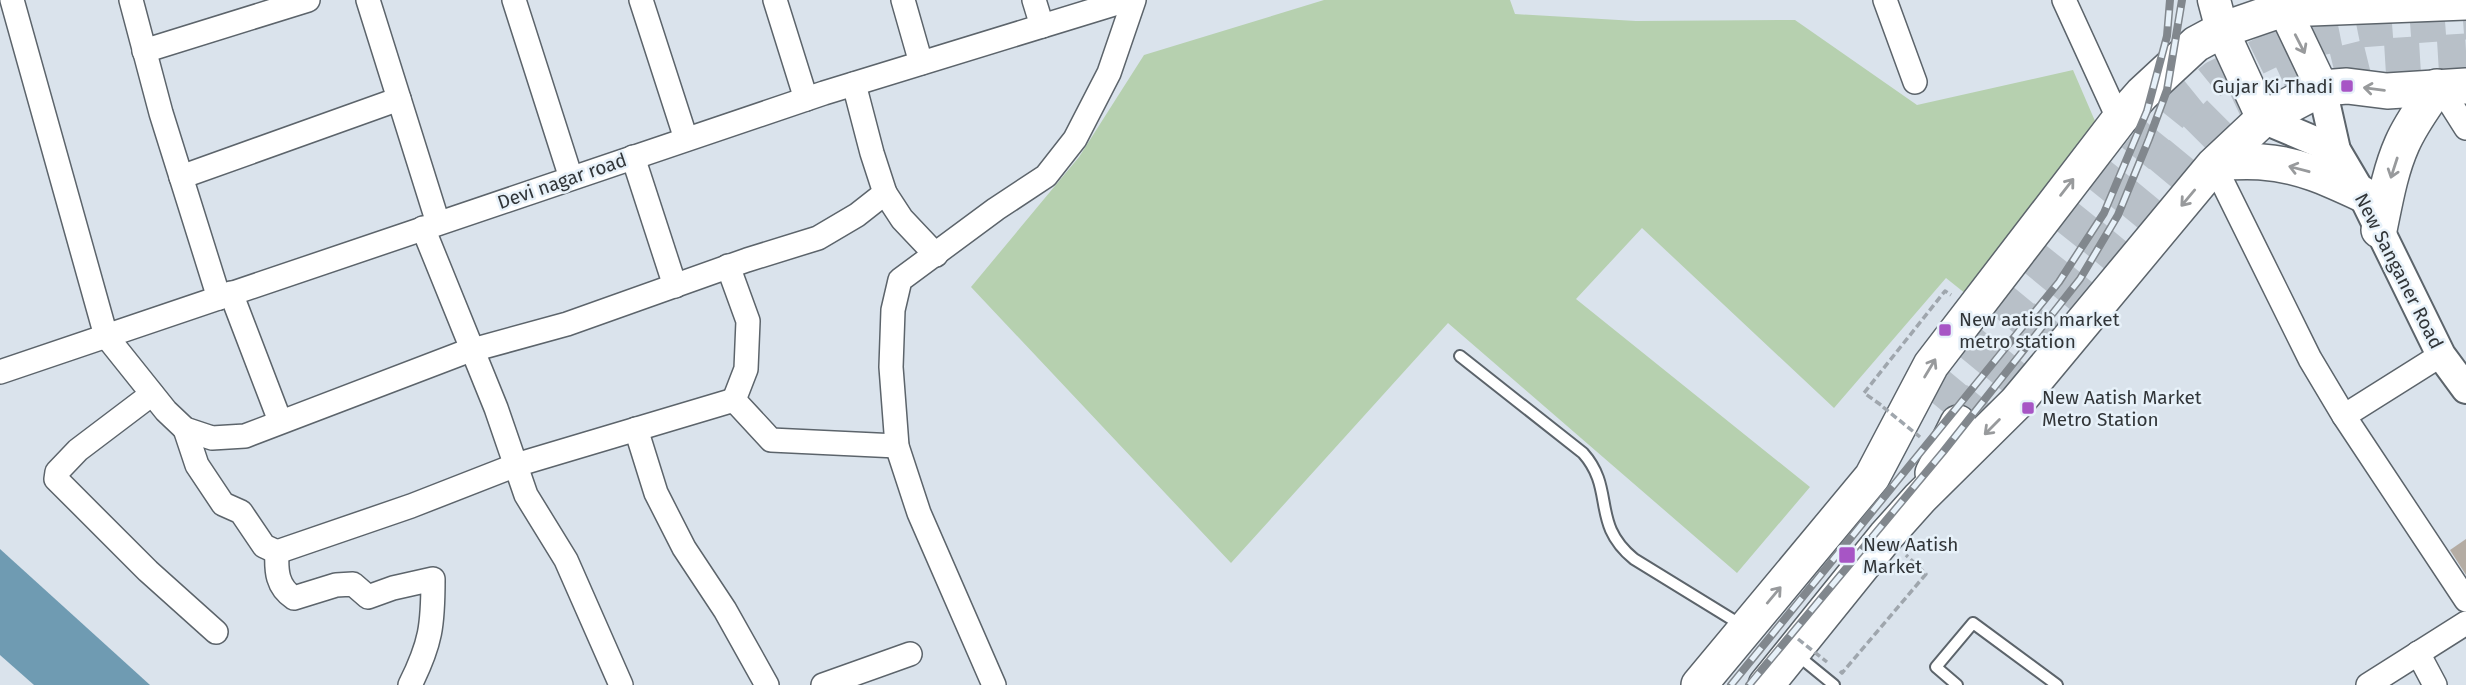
<svg xmlns="http://www.w3.org/2000/svg" width="2466" height="685" viewBox="0 0 2466 685" font-family="'Fira Sans',sans-serif">
<style>
.green{fill:#b6d0af}
.water{fill:#6f9bb2}
.building{fill:#b4aca3}
.lines{fill:none;stroke-linecap:round;stroke-linejoin:round}
.primary-tunnel{stroke:#b8c0c8;stroke-width:35;stroke-dasharray:35 18;stroke-linecap:butt}
.service-casing{stroke:#5c646b;stroke-width:14}
.minor-casing{stroke:#5c646b;stroke-width:26}
.tertiary-casing{stroke:#5c646b;stroke-width:32}
.secondary-casing{stroke:#5c646b;stroke-width:35}
.primary-casing{stroke:#5c646b;stroke-width:38}
.path{stroke:#9fa6ad;stroke-width:3.5;stroke-dasharray:7 3.5;stroke-linecap:butt}
.service{stroke:#fff;stroke-width:10}
.minor{stroke:#fff;stroke-width:23}
.tertiary{stroke:#fff;stroke-width:28}
.secondary{stroke:#fff;stroke-width:32}
.primary{stroke:#fff;stroke-width:35}
.rail-casing{stroke:#81878d;stroke-width:8}
.rail{stroke:#e7f1f9;stroke-width:5;stroke-dasharray:16;stroke-linecap:butt}
.path-bridge{stroke:#9fa6ad;stroke-width:3.5;stroke-dasharray:7 3.5;stroke-linecap:butt}
.oneway{stroke:#989a9c}
.poi-dot{fill:#a755c5;stroke:#e7f1f9;stroke-width:2.5}
.labels{text-anchor:middle;dominant-baseline:central;stroke-width:5;stroke-linejoin:round;paint-order:stroke}
.poi-label{font-size:19px;fill:#313538;stroke:#e7f1f9;text-anchor:start}
.street-label{font-size:19px;fill:#313538;stroke:#e7f1f9}
</style>
<rect width="100%" height="100%" fill="#dae3ec"/>
<polygon class="green" points="1324,0 1510,0 1515,14 1636,21 1795,20 1917,105 2073,70 2098,128 1966,294 1946,278 1834,408 1642,228 1576,299 1810,487 1737,573 1448,323 1231,563 971,287 1079,157 1144,55"/>
<polygon class="water" points="0,549 150,685 34,685 0,655"/>
<polygon class="building" points="2466,539 2466,575 2450,550"/>
<g class="lines">
<g class="primary-tunnel">
<polyline points="1935,405 2044,273 2172,113 2215,78 2280,46 2359,30 2466,22"/>
<polyline points="1958,423 2193,139 2225,107 2291,76 2368,57 2466,51"/>
</g>
<defs>
<g id="service">
<path d="M1460 356 1583 453C1616 490 1590 523 1634 559L1743 626"/>
<polyline points="1796,654 1834,685"/>
<polyline points="1957,685 1936,667 1973,623 2057,685"/>
</g>
<g id="minor">
<polyline points="12,0 106,336 166,411 185,429 212,438 245,436 465,352 567,324 747,260 818,238 857,215 885,193 872,153 854,84"/>
<polyline points="131,0 161,113 219,298"/>
<polyline points="368,0 438,223"/>
<polyline points="514,0 571,178"/>
<polyline points="641,0 686,139"/>
<polyline points="775,0 806,99"/>
<polyline points="903,0 921,63"/>
<polyline points="1034,0 1042,26"/>
<polyline points="1885,0 1915,82"/>
<polyline points="2064,0 2119,120"/>
<polyline points="144,51 308,0"/>
<polyline points="2440,87 2466,128"/>
<polyline points="633,157 675,286"/>
<polyline points="2214,165 2310,359 2344,416 2466,600"/>
<polyline points="181,177 399,99"/>
<polyline points="885,193 902,219 936,255"/>
<polyline points="423,228 496,408 526,495 566,560 621,685"/>
<polyline points="728,266 748,321 746,369 734,400"/>
<polyline points="231,293 280,421"/>
<polyline points="0,372 824,93 1127,0"/>
<polyline points="152,394 78,450 57,472 56,479 148,571 216,632"/>
<polyline points="2344,416 2441,355"/>
<polyline points="185,429 197,465 223,504 241,512 264,546 277,552 411,506 516,465 734,400 771,440 897,446"/>
<polyline points="636,429 656,493 684,548 725,610 767,685"/>
<path d="M277 552C276 571 277 587 294 598L336 585 353 584 368 597 393 588 433 579C433 625 431 643 410 685"/>
<polyline points="2418,653 2435,685"/>
<polyline points="823,685 910,654"/>
<polyline points="994,685 919,513 897,446 891,367 893,310 900,280 996,209 1046,176 1075,139 1109,73 1134,0"/>
<polyline points="2368,685 2466,623"/>
</g>
<g id="tertiary">
<polyline points="2322,88 2336,150 2362,194 2441,355 2466,389"/>
<polyline points="2263,119 2336,150"/>
</g>
<g id="secondary">
<polyline points="2214,0 2222,30 2263,119"/>
<polyline points="2280,0 2322,88"/>
</g>
<g id="primary">
<path d="M2218 162C2232 162 2248 161 2262 162 2298 164 2330 179 2362 194"/>
<path d="M2379 230C2385 201 2390 171 2402 144 2411 123 2425 105 2437 87"/>
<polyline points="1933,473 1958,423"/>
<polyline points="1699,685 1872,477 1931,365 2119,120 2142,94 2196,44 2222,30 2283,9 2466,2"/>
<polyline points="1766,685 1886,536 1920,498 2017,402 2214,165 2263,119 2322,88 2347,86 2387,91 2466,86"/>
</g>
</defs>
<use href="#service" class="service-casing"/>
<use href="#minor" class="minor-casing"/>
<use href="#tertiary" class="tertiary-casing"/>
<use href="#secondary" class="secondary-casing"/>
<use href="#primary" class="primary-casing"/>
<g class="path">
<polyline points="1881,405 1864,393 1945,291 1951,295"/>
<polyline points="1840,671 1842,673 1926,574 1906,555"/>
</g>
<use href="#service" class="service"/>
<use href="#minor" class="minor"/>
<use href="#tertiary" class="tertiary"/>
<use href="#secondary" class="secondary"/>
<use href="#primary" class="primary"/>
<defs>
<g id="rail">
<polyline points="1731,685 2059,282 2104,213 2147,111 2167,36 2170,0"/>
<polyline points="1749,685 1943,452 2080,279 2118,215 2149,139 2167,90 2182,0"/>
</g>
</defs>
<use href="#rail" class="rail-casing"/>
<use href="#rail" class="rail"/>
<g class="path-bridge">
<polyline points="1883,407 1920,437"/>
<polyline points="1798,639 1827,662"/>
</g>
</g>
<defs><path id="oneway-shaft" d="M-6 0H5M1.5-3L5.5 0L1.5 3" fill="none" stroke-width="1.6" stroke-linecap="round" stroke-linejoin="round" transform="scale(1.75)"/></defs>
<g class="oneway">
<use href="#oneway-shaft" transform="translate(2300 44) rotate(63)"/>
<use href="#oneway-shaft" transform="translate(2374 89) rotate(-173)"/>
<use href="#oneway-shaft" transform="translate(2394 168) rotate(108)"/>
<use href="#oneway-shaft" transform="translate(2299 169) rotate(-165)"/>
<use href="#oneway-shaft" transform="translate(2067 187) rotate(-52)"/>
<use href="#oneway-shaft" transform="translate(2188 198) rotate(130)"/>
<use href="#oneway-shaft" transform="translate(1930 368) rotate(-59)"/>
<use href="#oneway-shaft" transform="translate(1992 427) rotate(135)"/>
<use href="#oneway-shaft" transform="translate(1774 595) rotate(-50)"/>
</g>
<g class="poi-dot">
<rect x="2340" y="79" width="14" height="14" rx="3.5"/>
<rect x="1938" y="323" width="14" height="14" rx="3.5"/>
<rect x="2021" y="401" width="14" height="14" rx="3.5"/>
<rect x="1838" y="546" width="18" height="18" rx="3.5"/>
</g>
<g class="labels">
<g class="poi-label">
<text x="2333" y="86" text-anchor="end">Gujar Ki Thadi</text>
<text x="1959" y="319">New aatish market<tspan x="1959" dy="22">metro station</tspan></text>
<text x="2042" y="397">New Aatish Market<tspan x="2042" dy="22">Metro Station</tspan></text>
<text x="1863" y="544">New Aatish<tspan x="1863" dy="22">Market</tspan></text>
</g>
<g class="street-label">
<text transform="translate(562 181) rotate(-19)">Devi nagar road</text>
<text transform="translate(2399 271) rotate(63)">New Sanganer Road</text>
</g>
</g>
</svg>
